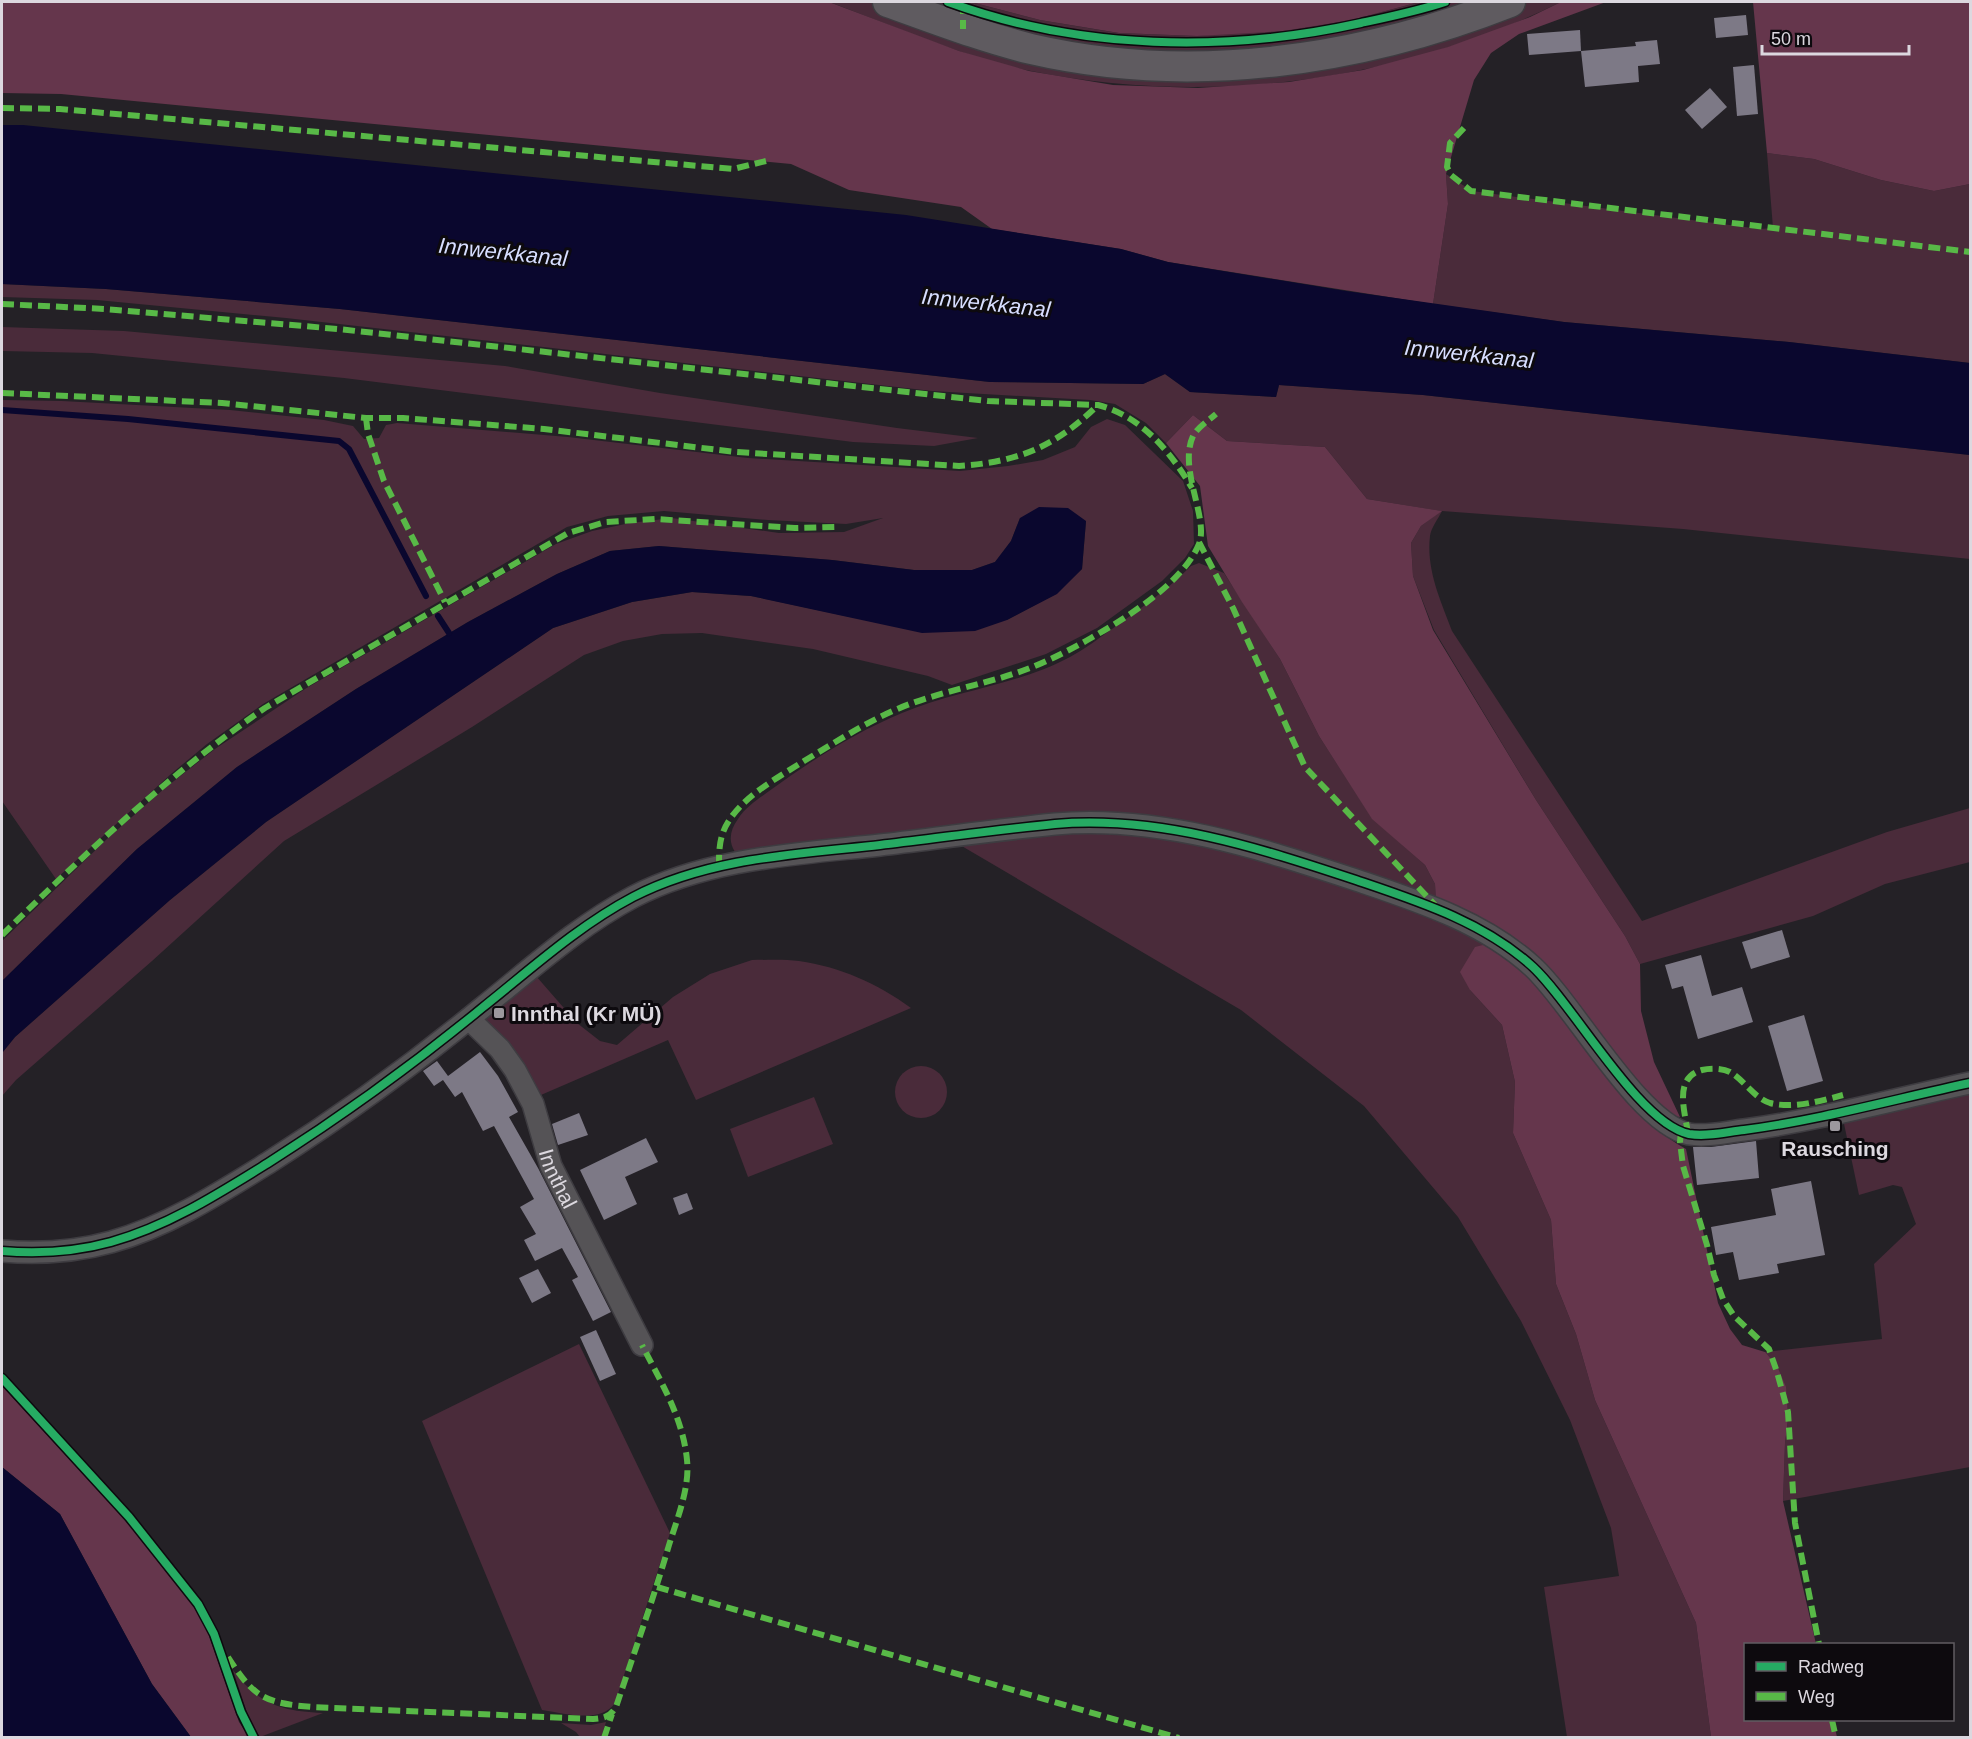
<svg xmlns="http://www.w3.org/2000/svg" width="1972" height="1739" viewBox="0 0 1972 1739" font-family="Arial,sans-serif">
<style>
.green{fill:#4a2b3a}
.forest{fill:#65364c}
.water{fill:#0a072e}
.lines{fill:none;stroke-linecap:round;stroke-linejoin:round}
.stream{stroke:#0a072e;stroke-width:6}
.building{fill:#7d7986}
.minor-casing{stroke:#3e3c41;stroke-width:24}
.secondary-casing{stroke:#3e3c41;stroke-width:33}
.minor{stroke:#555356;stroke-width:21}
.secondary{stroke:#5f5b60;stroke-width:30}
.quiet{stroke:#58b947;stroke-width:6;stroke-dasharray:12 6;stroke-linecap:butt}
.cycleway-casing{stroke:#0d0a0e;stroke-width:11}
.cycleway{stroke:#26ab63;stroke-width:8}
.poi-dot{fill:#9c989e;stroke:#0d0a0e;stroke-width:2}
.labels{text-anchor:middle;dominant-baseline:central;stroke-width:6;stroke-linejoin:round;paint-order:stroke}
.poi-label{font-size:21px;font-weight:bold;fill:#dcd8df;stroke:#0d0a0e;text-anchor:start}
.street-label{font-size:21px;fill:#dcd8df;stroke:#0d0a0e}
.water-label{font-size:22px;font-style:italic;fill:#d7deff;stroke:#0d0a0e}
</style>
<rect width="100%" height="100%" fill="#242126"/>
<g class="green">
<path d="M829 2H971L1040 20 1118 33 1197 36 1352 20 1419 2H1561C1399 82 1208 107 1031 71 962 57 895 26 829 2Z"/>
<polygon points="1767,153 1814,159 1881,180 1934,191 1970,184 1970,363 1789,342 1564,322 1433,304 1448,204 1446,174 1472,191 1760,229 1773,228"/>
<path d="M2 284 106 289 340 309 990 382 1143 384 1165 374 1190 392 1276 397 1279 385 1423 395 1970 455V559L1683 529 1442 511C1438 519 1431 528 1430 536 1426 570 1441 601 1452 631L1642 921 1887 832 1970 808V862L1885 884 1813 916 1640 964 1625 936 1536 800 1434 630 1413 576 1411 543 1421 526 1441 511 1367 499 1325 447 1227 441 1193 415 1166 443 1146 423 1115 404 1090 400 932 391 286 318 97 300 2 297Z"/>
<polygon points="2,327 124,331 505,366 660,393 897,428 978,438 934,446 853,442 344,378 92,353 2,351"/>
<polygon points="2,400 62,401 230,410 324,420 353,426 364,439 379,438 386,425 397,423 568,437 748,458 960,471 1008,466 1043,460 1075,447 1091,427 1107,419 1125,425 1183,481 1193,511 1194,544 1185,558 1162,581 1097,628 1046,654 952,685 928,676 813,649 702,633 662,634 623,641 584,655 472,727 284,841 152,961 16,1080 2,1096 2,1053 15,1037 170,900 266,822 553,628 632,602 692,592 751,596 850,617 1007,620 1057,593 1082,569 1086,521 1020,518 1011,541 995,562 972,570 914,570 832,560 659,546 610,551 557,574 468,622 356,689 237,767 137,849 2,981 2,941 109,837 165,788 215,749 305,689 556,544 592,531 630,523 672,518 779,533 844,532 883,518 846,524 768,520 664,511 608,516 567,527 263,704 207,744 171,774 56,879 2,801"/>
<path d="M1199 563 1224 573 1280 659 1319 736 1372 818 1425 865 1435 884 1436 903 1169 821 735 852C728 841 730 830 738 819 746 806 760 798 772 789 812 760 856 732 902 713 957 690 1018 685 1070 657 1085 649 1099 638 1112 629 1140 609 1167 590 1191 566Z"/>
<polygon points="1085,833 1151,836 1221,848 1319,876 1462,928 1487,944 1470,990 1502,1025 1515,1082 1513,1133 1551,1220 1556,1284 1576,1334 1595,1400 1696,1623 1711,1737 1567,1737 1544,1587 1619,1576 1611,1528 1570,1420 1521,1321 1458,1217 1364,1106 1241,1010 960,845 1024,836"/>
<path d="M752 960C767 960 784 959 799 961 840 967 877 983 911 1008L696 1100 668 1040 534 1098 484 1021 536 976 577 1023 600 1041 617 1045 673 997 710 974Z"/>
<circle cx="921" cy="1092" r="26"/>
<polygon points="1970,1092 1970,1467 1783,1501 1785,1443 1788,1419 1765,1352 1882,1339 1874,1264 1916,1224 1902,1187 1893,1185 1859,1195 1843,1119"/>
<polygon points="814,1097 833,1144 748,1177 730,1129"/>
<path d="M579 1344 670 1533 615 1703C601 1724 563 1713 542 1710L422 1421Z"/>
<path d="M233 1670C259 1704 280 1711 323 1713L260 1737 250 1722Z"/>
<polygon points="606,1722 601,1738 580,1737 576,1732 561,1723 591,1725"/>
</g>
<g class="forest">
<polygon points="2,2 829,2 959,51 1029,71 1113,85 1198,88 1289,82 1363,70 1448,47 1530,17 1561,2 1606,2 1519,34 1491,53 1474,80 1446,174 1448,204 1433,304 1168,262 1121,249 992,229 961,207 849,190 791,164 61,94 2,93"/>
<polygon points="971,2 1419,2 1352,20 1283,31 1197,36 1119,33 1040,20"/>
<polygon points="1753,2 1970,2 1970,184 1934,191 1881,180 1814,159 1767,153"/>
<polygon points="1193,415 1227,441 1325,447 1367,499 1442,511 1421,526 1411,543 1413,576 1433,630 1536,800 1625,936 1640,964 1641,1011 1654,1062 1680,1117 1672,1116 1644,1091 1537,960 1436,903 1435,884 1425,865 1372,819 1319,736 1280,659 1242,602 1208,546 1200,486 1166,443"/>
<path d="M1487 944C1501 955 1520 964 1532 977 1580 1029 1624 1116 1686 1149L1718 1303 1730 1329 1742 1345 1765 1352 1777 1366 1786 1387 1788 1419 1785 1443 1783 1501 1816 1644H1746V1720H1833L1837 1737H1711L1696 1623 1595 1400 1576 1334 1556 1284 1551 1220 1513 1133 1515 1082 1502 1025 1470 990 1460 972 1475 947Z"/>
<polygon points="2,1386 137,1533 189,1598 207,1630 239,1722 249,1737 191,1737 152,1684 60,1514 2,1467"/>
</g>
<g class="water">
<polygon points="2,125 23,125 906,215 1121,249 1168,262 1346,291 1564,322 1789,342 1970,363 1970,455 1423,395 1279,385 1276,397 1190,392 1165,374 1143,384 990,382 340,309 106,289 2,284"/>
<polygon points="1039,507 1068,508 1086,521 1082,569 1057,594 1007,620 975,631 922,633 751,596 692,592 632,602 553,628 266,822 170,900 15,1037 2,1053 2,981 137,849 237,767 356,689 468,622 557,574 610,551 659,546 832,560 914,570 972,570 995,562 1011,541 1020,518"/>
<polygon points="2,1467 60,1514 152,1684 191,1737 2,1737"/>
</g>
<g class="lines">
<g class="stream">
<polyline points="2,410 128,419 339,441 349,449 426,596"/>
<polyline points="438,616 449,633"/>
</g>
</g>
<g class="building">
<polygon points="1746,15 1748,35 1716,38 1714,18"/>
<polygon points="1580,30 1581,51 1529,55 1527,34"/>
<polygon points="1657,40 1660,64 1638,66 1639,82 1585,87 1581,51 1636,46 1635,42"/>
<polygon points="1754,65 1758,114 1737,116 1733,67"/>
<polygon points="1710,88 1727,107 1702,129 1685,110"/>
<polygon points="1782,930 1790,957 1751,969 1742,942"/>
<polygon points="1701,955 1712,996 1742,987 1753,1022 1698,1039 1683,986 1672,989 1665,965"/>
<polygon points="1804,1015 1823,1081 1787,1091 1768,1026"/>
<polygon points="480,1052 498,1076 518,1112 509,1117 538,1168 611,1312 593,1321 572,1280 578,1277 562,1248 535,1261 524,1240 536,1234 520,1207 534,1199 494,1126 483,1131 462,1092 455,1097 443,1080 434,1086 423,1071 437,1061 448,1076"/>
<polygon points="579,1113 588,1135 558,1145 552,1124"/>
<polygon points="646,1138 658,1162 625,1177 637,1204 604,1220 580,1170"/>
<polygon points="1756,1141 1759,1178 1697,1185 1693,1147 1711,1147"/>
<polygon points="1811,1181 1825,1255 1777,1264 1779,1273 1739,1280 1733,1252 1716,1255 1711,1227 1776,1215 1771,1189"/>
<polygon points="687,1193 693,1209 679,1215 673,1198"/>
<polygon points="538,1269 551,1293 532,1303 519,1278"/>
<polygon points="596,1330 616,1374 600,1381 580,1337"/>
</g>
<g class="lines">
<defs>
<g id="minor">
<path id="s1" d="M469 1019 500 1049 515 1070 533 1104 551 1166 642 1345"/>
<path d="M2 1251C39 1254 75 1252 111 1242 168 1226 218 1194 268 1163 342 1116 414 1064 482 1008 531 969 578 926 633 897 708 858 797 854 880 845 938 838 996 830 1055 824 1159 815 1259 848 1356 880 1418 901 1484 922 1533 967 1574 1005 1638 1123 1689 1134 1707 1137 1726 1132 1744 1130 1820 1120 1895 1099 1970 1083"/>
</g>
<path id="secondary" d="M888 2C936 19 982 37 1031 49 1191 86 1360 61 1510 2"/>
</defs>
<use href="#minor" class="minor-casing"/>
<use href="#secondary" class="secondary-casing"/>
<use href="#minor" class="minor"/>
<use href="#secondary" class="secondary"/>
<g class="quiet">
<polyline points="963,2 963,29"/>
<polyline points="2,108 60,109 733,169 766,161"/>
<polyline points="1464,128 1450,143 1447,167 1451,175 1471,191 1970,252"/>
<path d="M2 304 105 309 338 329 988 401 1098 405C1141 416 1170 451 1192 488"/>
<path d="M2 393 222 403 366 418H403L544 429 736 452 959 466C1018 462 1055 447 1098 405"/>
<polyline points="366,418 368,434 384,481 445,602"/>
<polyline points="1199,542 1233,608 1305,767 1435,905"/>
<path d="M719 867C719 849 719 835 730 819 747 794 779 777 804 761 834 743 863 724 895 710 938 691 986 685 1030 668 1050 660 1072 649 1091 638 1126 618 1183 583 1199 544 1209 518 1178 469 1193 436 1197 428 1209 420 1216 414"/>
<path d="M2 935C85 854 169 774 265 708L568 533 606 522 655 519 795 528 836 527"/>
<polyline points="1681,1131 1680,1142 1683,1166 1707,1245 1714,1275 1723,1299 1734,1316 1769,1349 1777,1372 1788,1412 1795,1523 1819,1644"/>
<path d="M1688 1134C1685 1111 1673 1078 1702 1070 1710 1068 1722 1068 1730 1072 1744 1080 1754 1098 1770 1103 1794 1109 1820 1101 1843 1095"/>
<polyline points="657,1587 1179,1738"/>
<path d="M228 1657C254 1698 265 1703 312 1707L593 1719C604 1718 610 1717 616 1707 634 1653 653 1600 669 1545 677 1519 690 1488 687 1460 683 1418 661 1382 642 1345"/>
<polyline points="1832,1720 1836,1738"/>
<polyline points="604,1738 612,1714"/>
</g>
<defs>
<g id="cycleway">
<path d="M948 2C1080 50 1226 53 1361 23 1389 17 1418 11 1445 2"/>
<path d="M2 1251C39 1254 75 1252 111 1242 168 1226 218 1194 268 1163 342 1116 414 1064 482 1008 531 969 578 926 633 897 708 858 797 854 880 845 938 838 996 830 1055 824 1159 815 1259 848 1356 880 1418 901 1484 922 1533 967 1574 1005 1638 1123 1689 1134 1707 1137 1726 1132 1744 1130 1820 1120 1895 1099 1970 1083"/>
<polyline points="2,1378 129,1517 198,1604 214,1634 241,1712 254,1738"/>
</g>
</defs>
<use href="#cycleway" class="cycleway-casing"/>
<use href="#cycleway" class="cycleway"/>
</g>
<g class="poi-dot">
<rect x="493" y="1007" width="12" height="12" rx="3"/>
<rect x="1829" y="1120" width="12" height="12" rx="3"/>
</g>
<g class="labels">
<g class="poi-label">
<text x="511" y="1013">Innthal (Kr MÜ)</text>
<text x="1835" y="1148" text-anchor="middle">Rausching</text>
</g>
<g class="street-label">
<text stroke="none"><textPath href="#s1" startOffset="186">Innthal</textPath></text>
</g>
<g class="water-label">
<text transform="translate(503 252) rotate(6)">Innwerkkanal</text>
<text transform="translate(986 303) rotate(6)">Innwerkkanal</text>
<text transform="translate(1469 354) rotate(6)">Innwerkkanal</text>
</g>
</g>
<rect width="1972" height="1739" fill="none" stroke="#dcd8df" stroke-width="6"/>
<rect x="1744" y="1643" width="210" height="78" fill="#0d0a0e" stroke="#605c62" stroke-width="1.5"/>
<rect x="1756" y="1662" width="30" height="9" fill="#26ab63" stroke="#605c62" stroke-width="1.5"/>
<text x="1798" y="1673" font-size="18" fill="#dcd8df">Radweg</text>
<rect x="1756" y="1692" width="30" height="9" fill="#58b947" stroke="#605c62" stroke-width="1.5"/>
<text x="1798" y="1703" font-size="18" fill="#dcd8df">Weg</text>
<path d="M1762 45v9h147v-9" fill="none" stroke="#dcd8df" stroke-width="3"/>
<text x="1771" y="45" font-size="18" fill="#dcd8df" stroke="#0d0a0e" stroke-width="4.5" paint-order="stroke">50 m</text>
</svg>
